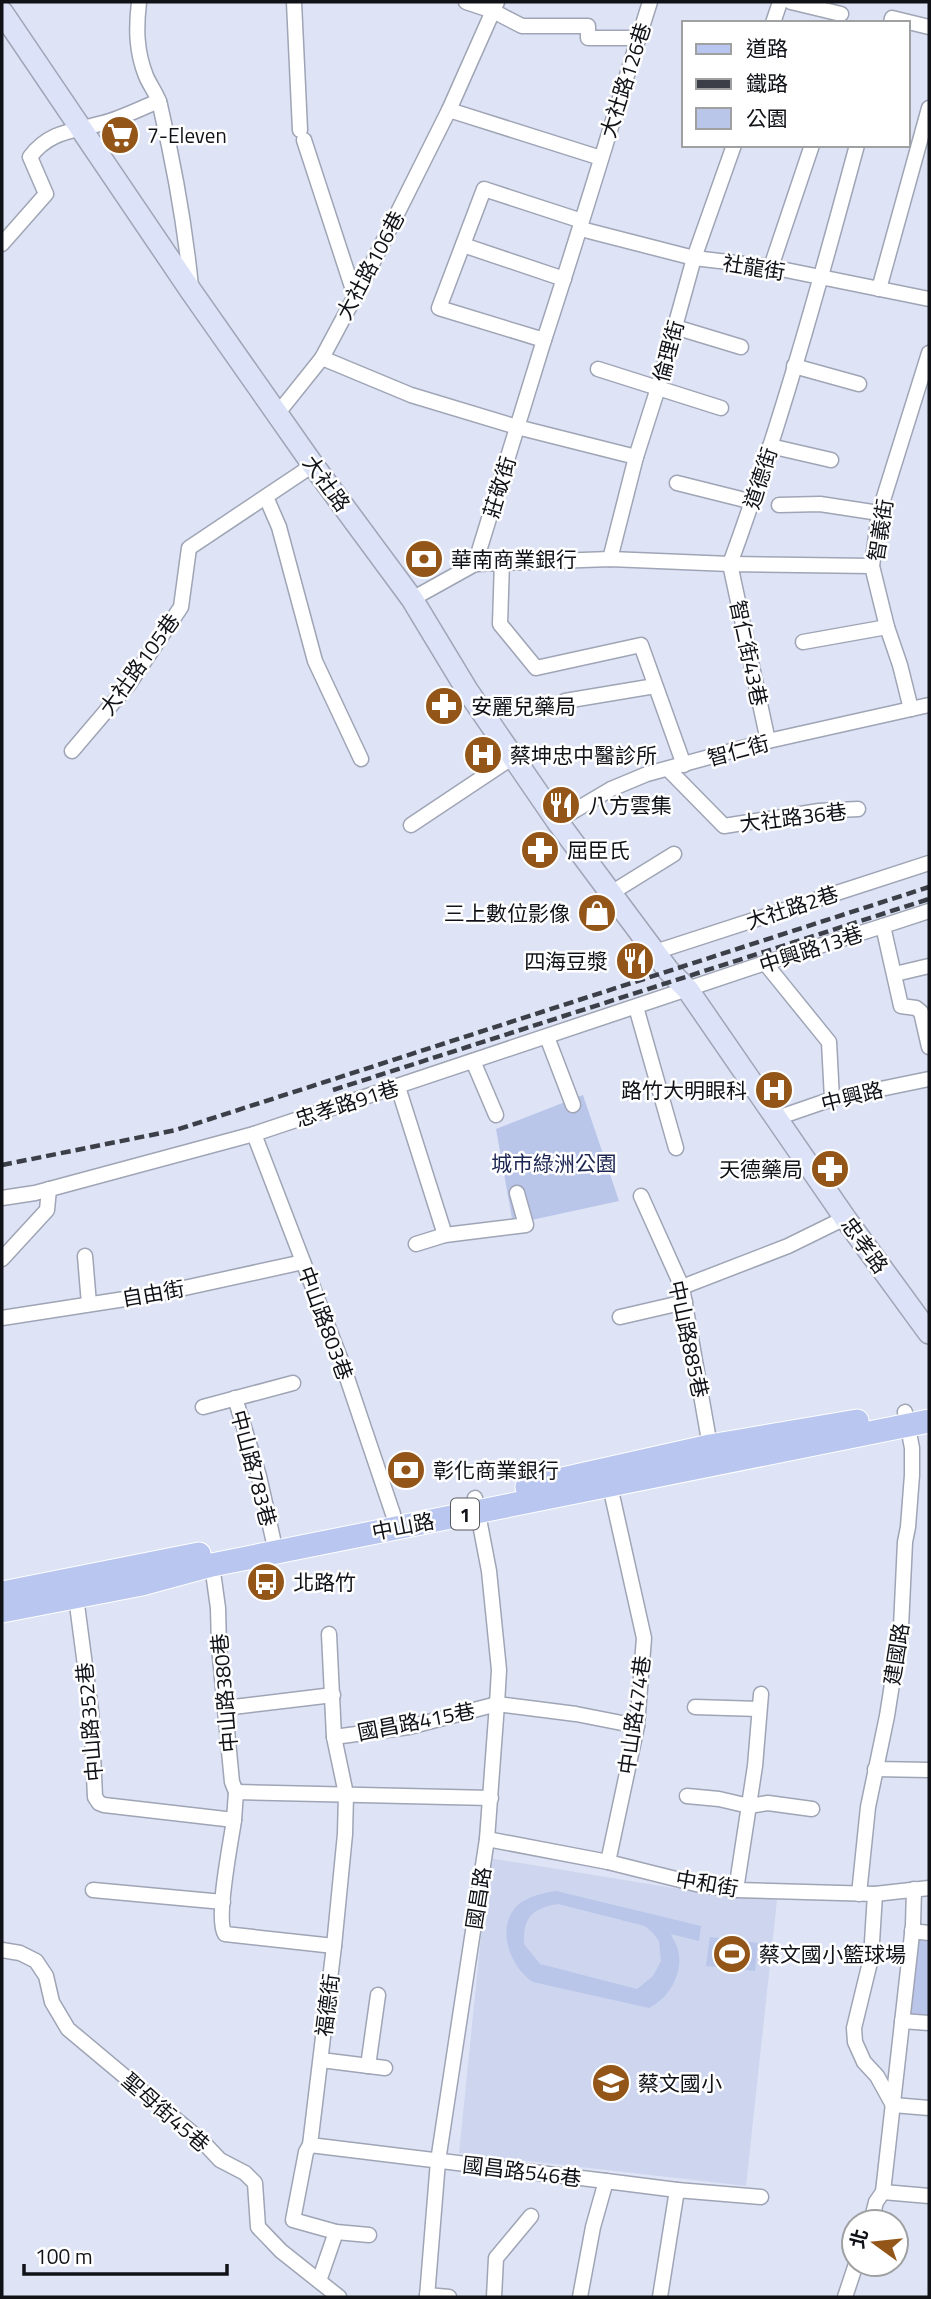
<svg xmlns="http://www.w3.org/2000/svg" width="931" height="2299" viewBox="0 0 931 2299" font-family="'Titillium Web','Noto Sans TC',sans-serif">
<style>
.built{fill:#cdd6ee}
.green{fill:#b9c5e9;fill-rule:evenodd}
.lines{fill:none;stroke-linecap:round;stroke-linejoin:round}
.street-casing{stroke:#9fa5b5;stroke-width:17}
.secondary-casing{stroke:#9fa5b5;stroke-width:24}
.primary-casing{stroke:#fff;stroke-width:25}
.street{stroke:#fff;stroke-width:14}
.secondary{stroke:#dce2f8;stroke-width:21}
.primary{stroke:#b9c6f0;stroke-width:23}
.rail{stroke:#3c3f47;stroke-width:4.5;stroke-dasharray:10 5;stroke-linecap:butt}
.labels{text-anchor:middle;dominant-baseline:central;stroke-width:5;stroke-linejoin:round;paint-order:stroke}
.shield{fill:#fff;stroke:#58595d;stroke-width:2}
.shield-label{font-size:19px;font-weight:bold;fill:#101217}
.street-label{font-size:21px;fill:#101217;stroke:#fff}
.poi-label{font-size:21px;fill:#101217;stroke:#fff;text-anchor:start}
.park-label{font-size:21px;fill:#1c2653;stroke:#fff}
</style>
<rect width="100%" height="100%" fill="#dee4f6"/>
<polygon class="built" points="489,1858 692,1891 777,1900 746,2186 459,2153"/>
<g class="green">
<polygon points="583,1095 619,1201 513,1224 496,1129"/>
<path d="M556 1891 701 1926 699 1941 671 1934C673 1939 677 1945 678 1950 684 1973 669 1998 649 2008L533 1982C510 1967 494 1926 519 1904 529 1896 543 1893 556 1891ZM558 1904 645 1926 653 1933 659 1941 661 1961 653 1976 637 1989 540 1964 524 1944C523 1918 532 1908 558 1904Z"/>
<polygon points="710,1937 758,1943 755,1971 706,1966"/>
<polygon points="919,1940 929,1941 929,2015 911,2014"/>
</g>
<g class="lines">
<defs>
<g id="street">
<path d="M139 2C136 28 136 51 146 76 150 86 158 95 160 105 174 165 185 225 191 287"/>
<polyline points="294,2 300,130"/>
<polyline points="466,2 493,11 522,26 588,26 588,38 639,38"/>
<polyline points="791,2 841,14"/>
<polyline points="773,23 780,2"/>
<polyline points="891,23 892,18 929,27"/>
<polyline points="449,110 601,158"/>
<polyline points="304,140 354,293"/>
<path d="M582 221 484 189 439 308 544 340C581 228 614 115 650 2"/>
<polyline points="581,229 694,258 771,267 929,299"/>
<path d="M2 244 46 194 30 157C49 131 74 131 103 123 122 118 141 108 159 101"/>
<polyline points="463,245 564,279"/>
<polyline points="771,267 812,145"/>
<polyline points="879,289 929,108"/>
<polyline points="675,327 741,347"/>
<polyline points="322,358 411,395 517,427 636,457"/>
<polyline points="794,366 859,384"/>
<polyline points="598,369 721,408"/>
<polyline points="278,413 322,358 368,272 449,110 497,2"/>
<polyline points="770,446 831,460"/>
<polyline points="677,483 753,502"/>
<polyline points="266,497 279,527 315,661 361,759"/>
<polyline points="779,505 820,504 879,513"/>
<polyline points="610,559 636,457 658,388 694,258 734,145"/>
<polyline points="502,562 500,624 536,668 641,645 684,765"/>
<path d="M475 564 610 559 730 564C780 427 819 286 857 145"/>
<polyline points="412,599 475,564 544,340"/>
<polyline points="803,642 887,627"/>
<polyline points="565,701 655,686"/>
<polyline points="911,709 900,665 887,627 872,566 879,513 929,353"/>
<polyline points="768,741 730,564 872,566"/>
<polyline points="72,751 129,684 181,607 189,548 313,465"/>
<polyline points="668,769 724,826 819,811 858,809"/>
<polyline points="557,821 611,789 647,774 768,741 929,705"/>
<polyline points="411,825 513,757"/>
<polyline points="611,893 674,854"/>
<polyline points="883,926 929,911"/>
<polyline points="655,952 929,863"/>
<polyline points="765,963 829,1042 832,1099"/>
<polyline points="895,974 929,966"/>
<polyline points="636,1007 676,1148"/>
<polyline points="547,1037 573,1105"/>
<polyline points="473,1061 496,1115"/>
<polyline points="398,1087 445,1235"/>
<polyline points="777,1118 832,1099 929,1079"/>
<polyline points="254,1134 342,1363 393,1514"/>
<polyline points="641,1196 682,1287 710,1446"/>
<polyline points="2,1198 35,1193 254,1134 765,963 883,926 901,1006 916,1008 921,1012 929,1047"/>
<polyline points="416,1244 445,1235 526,1225 517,1193"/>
<polyline points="85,1256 89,1304"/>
<polyline points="2,1259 47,1210 49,1189"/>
<polyline points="682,1287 788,1246 845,1218"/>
<polyline points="620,1317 685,1302"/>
<polyline points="2,1318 157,1294 303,1262"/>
<polyline points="235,1398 259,1476 273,1539"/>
<polyline points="203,1407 293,1383"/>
<polyline points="212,1565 218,1608 219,1647 232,1782 236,1792 234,1820"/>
<path d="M76 1597 91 1711 95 1797 99 1803 104 1805 234 1820C231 1842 215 1919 225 1934L334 1946"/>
<polyline points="329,1634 334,1737 346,1794 345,1834 334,1946 310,2145 606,2181"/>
<polyline points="695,1707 759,1709"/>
<polyline points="225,1708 333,1695"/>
<polyline points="334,1737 409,1727 497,1704 576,1714 637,1726"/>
<polyline points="875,1769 929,1770"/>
<polyline points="236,1792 491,1798"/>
<polyline points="687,1796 719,1799 749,1806 768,1803 812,1809"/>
<polyline points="487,1839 608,1862 696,1884 736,1890 875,1894 929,1888"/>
<polyline points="608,1862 637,1726 644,1638 610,1486"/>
<polyline points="93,1890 223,1902"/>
<polyline points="736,1890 755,1766 761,1694"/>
<polyline points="859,1894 868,1807 887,1716 901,1627 905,1542 908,1527 912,1475 912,1448 905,1412"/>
<polyline points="875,1894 871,1958 854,2028 855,2042 864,2062 877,2076 893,2105 929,2108"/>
<polyline points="912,1931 929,1933"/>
<polyline points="2,1950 20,1953 36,1961 46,1976 52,2002 68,2029 203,2142 220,2160 245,2173 255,2183 258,2227 281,2251 339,2297"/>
<polyline points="902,2021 929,2023"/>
<polyline points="321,2060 385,2068"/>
<polyline points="368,2066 378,1995"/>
<polyline points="310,2145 306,2152 293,2220 336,2232 369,2235"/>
<polyline points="883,2192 929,2196"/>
<polyline points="871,2222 876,2202 883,2192 913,1925 914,1889"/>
<polyline points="319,2281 336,2232"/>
<polyline points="427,2295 449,2297"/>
<polyline points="427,2297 438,2161 487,1839 497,1704 499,1670 489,1571 475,1498"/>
<polyline points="494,2297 496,2258 531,2216"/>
<polyline points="580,2297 593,2227 606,2181 677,2190"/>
<polyline points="660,2297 677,2190 761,2197"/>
<polyline points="845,2297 856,2264"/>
</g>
<polyline id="secondary" points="2,12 191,291 313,465 412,599 467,690 557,821 668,970 688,990 845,1218 929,1333"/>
<g id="primary">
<polyline points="527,1487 710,1446 857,1421"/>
<polyline points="2,1593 199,1554"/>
<polyline points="2,1611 142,1584 212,1565 929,1421"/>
</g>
</defs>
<use href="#street" class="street-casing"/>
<use href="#secondary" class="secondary-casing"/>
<use href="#primary" class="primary-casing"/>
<use href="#street" class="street"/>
<use href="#secondary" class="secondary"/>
<use href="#primary" class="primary"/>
<g class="rail">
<polyline points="333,1090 929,899"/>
<polyline points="2,1165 176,1130 929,887"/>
</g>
</g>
<defs>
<symbol id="supermarket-disc" viewBox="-11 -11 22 22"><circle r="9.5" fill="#935618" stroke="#fff"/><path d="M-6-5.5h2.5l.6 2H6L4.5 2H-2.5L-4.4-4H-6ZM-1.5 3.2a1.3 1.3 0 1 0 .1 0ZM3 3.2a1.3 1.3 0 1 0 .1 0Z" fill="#fff"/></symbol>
<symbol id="bank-disc" viewBox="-11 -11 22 22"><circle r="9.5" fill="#935618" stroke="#fff"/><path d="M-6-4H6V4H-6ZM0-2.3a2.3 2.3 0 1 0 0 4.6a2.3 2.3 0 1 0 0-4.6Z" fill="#fff"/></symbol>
<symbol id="pharmacy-disc" viewBox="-11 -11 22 22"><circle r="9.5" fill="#935618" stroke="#fff"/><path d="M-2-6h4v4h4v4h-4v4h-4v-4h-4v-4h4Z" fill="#fff"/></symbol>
<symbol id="hospital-disc" viewBox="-11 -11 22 22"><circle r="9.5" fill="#935618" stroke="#fff"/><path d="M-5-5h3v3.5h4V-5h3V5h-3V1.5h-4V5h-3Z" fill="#fff"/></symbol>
<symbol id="restaurant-disc" viewBox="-11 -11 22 22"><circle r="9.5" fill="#935618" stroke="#fff"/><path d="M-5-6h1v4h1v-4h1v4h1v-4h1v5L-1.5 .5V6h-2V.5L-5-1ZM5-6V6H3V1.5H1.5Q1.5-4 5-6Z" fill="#fff"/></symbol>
<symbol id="shop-disc" viewBox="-11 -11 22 22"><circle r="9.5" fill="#935618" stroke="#fff"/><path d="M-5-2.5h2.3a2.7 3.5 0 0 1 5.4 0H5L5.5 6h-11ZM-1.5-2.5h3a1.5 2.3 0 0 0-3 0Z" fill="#fff"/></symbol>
<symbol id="bus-disc" viewBox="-11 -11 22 22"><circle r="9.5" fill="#935618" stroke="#fff"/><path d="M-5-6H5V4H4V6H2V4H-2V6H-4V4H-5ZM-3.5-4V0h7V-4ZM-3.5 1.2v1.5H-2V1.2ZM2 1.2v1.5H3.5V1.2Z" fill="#fff"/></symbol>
<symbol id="stadium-disc" viewBox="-11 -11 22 22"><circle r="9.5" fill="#935618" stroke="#fff"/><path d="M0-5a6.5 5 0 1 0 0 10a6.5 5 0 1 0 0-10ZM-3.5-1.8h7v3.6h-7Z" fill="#fff"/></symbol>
<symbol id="school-disc" viewBox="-11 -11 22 22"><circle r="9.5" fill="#935618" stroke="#fff"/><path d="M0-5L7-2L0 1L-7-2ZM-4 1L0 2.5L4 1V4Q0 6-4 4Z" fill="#fff"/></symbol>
</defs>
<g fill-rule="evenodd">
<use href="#supermarket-disc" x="98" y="113" width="44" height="44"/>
<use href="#bank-disc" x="402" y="537" width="44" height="44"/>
<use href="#pharmacy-disc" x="422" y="684" width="44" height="44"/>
<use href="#hospital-disc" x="461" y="733" width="44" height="44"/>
<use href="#restaurant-disc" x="539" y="783" width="44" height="44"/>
<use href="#pharmacy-disc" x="518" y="828" width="44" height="44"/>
<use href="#shop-disc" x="575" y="891" width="44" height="44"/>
<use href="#restaurant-disc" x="613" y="939" width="44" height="44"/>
<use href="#hospital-disc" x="752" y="1068" width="44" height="44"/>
<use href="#pharmacy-disc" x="808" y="1147" width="44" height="44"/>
<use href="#bank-disc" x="384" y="1448" width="44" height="44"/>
<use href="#bus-disc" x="244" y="1560" width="44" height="44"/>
<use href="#stadium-disc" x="710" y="1932" width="44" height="44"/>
<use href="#school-disc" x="589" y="2061" width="44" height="44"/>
</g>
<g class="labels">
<rect class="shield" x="451" y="1498.5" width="28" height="31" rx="5"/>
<g class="shield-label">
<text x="465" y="1514">1</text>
</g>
<g class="street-label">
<text transform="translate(625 80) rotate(-72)">大社路126巷</text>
<text transform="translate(370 265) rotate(-62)">大社路106巷</text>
<text transform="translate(754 267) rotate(9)">社龍街</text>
<text transform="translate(668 351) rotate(-75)">倫理街</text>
<text transform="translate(760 478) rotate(-72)">道德街</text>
<text transform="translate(327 483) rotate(54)">大社路</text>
<text transform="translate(499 487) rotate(-73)">莊敬街</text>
<text transform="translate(880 530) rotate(-81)">智義街</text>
<text transform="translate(749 653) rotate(78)">智仁街43巷</text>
<text transform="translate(139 664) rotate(-54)">大社路105巷</text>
<text transform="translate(738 750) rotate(-15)">智仁街</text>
<text transform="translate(793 817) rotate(-7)">大社路36巷</text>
<text transform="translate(792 907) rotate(-18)">大社路2巷</text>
<text transform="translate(811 949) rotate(-18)">中興路13巷</text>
<text transform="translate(852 1096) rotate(-14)">中興路</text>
<text transform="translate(347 1103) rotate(-18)">忠孝路91巷</text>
<text transform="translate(865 1245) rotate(54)">忠孝路</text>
<text transform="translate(153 1293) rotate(-10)">自由街</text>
<text transform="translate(326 1323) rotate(70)">中山路803巷</text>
<text transform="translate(689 1339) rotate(78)">中山路885巷</text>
<text transform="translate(254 1468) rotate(75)">中山路783巷</text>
<text transform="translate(403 1526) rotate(-11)">中山路</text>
<text transform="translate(896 1654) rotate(-81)">建國路</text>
<text transform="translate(224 1693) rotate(-95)">中山路380巷</text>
<text transform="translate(634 1715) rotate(-82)">中山路474巷</text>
<text transform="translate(416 1721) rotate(-11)">國昌路415巷</text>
<text transform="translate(89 1722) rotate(-95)">中山路352巷</text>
<text transform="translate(707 1883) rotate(10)">中和街</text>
<text transform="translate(478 1898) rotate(-81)">國昌路</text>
<text transform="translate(327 2005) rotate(-83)">福德街</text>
<text transform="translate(166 2112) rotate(41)">聖母街45巷</text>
<text transform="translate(522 2171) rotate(7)">國昌路546巷</text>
</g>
<g class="poi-label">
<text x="147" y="135">7-Eleven</text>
<text x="451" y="559">華南商業銀行</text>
<text x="471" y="706">安麗兒藥局</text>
<text x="510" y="755">蔡坤忠中醫診所</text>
<text x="588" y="805">八方雲集</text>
<text x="567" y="850">屈臣氏</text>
<text x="570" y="913" text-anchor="end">三上數位影像</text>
<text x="608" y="961" text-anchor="end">四海豆漿</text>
<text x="747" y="1090" text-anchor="end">路竹大明眼科</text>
<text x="803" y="1169" text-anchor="end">天德藥局</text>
<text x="433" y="1470">彰化商業銀行</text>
<text x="293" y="1582">北路竹</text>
<text x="759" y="1954">蔡文國小籃球場</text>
<text x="638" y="2083">蔡文國小</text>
</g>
<g class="park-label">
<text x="554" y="1163">城市綠洲公園</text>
</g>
</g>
<rect width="931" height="2299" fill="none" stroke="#101217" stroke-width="7"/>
<rect x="682" y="21" width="228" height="126" fill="#ffffff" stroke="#9fa0a2" stroke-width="2"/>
<rect x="696" y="44" width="35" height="10" fill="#b9c6f0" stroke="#9fa0a2" stroke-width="2"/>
<text x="746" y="56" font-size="21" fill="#101217">道路</text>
<rect x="696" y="79" width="35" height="10" fill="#3c3f47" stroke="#9fa0a2" stroke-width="2"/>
<text x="746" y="91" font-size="21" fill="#101217">鐵路</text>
<rect x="696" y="108" width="35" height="21" fill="#b9c5e9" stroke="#9fa0a2" stroke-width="2"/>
<text x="746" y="126" font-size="21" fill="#101217">公園</text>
<g transform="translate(875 2243) rotate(285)"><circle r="33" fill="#ffffff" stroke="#9fa0a2" stroke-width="2"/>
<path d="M0-5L12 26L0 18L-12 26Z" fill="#935618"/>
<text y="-10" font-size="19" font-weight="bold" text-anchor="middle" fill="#101217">北</text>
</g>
<path d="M24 2264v10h203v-10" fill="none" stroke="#101217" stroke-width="3.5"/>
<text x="35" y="2264" font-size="21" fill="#101217" stroke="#ffffff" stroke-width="5" paint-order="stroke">100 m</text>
</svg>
